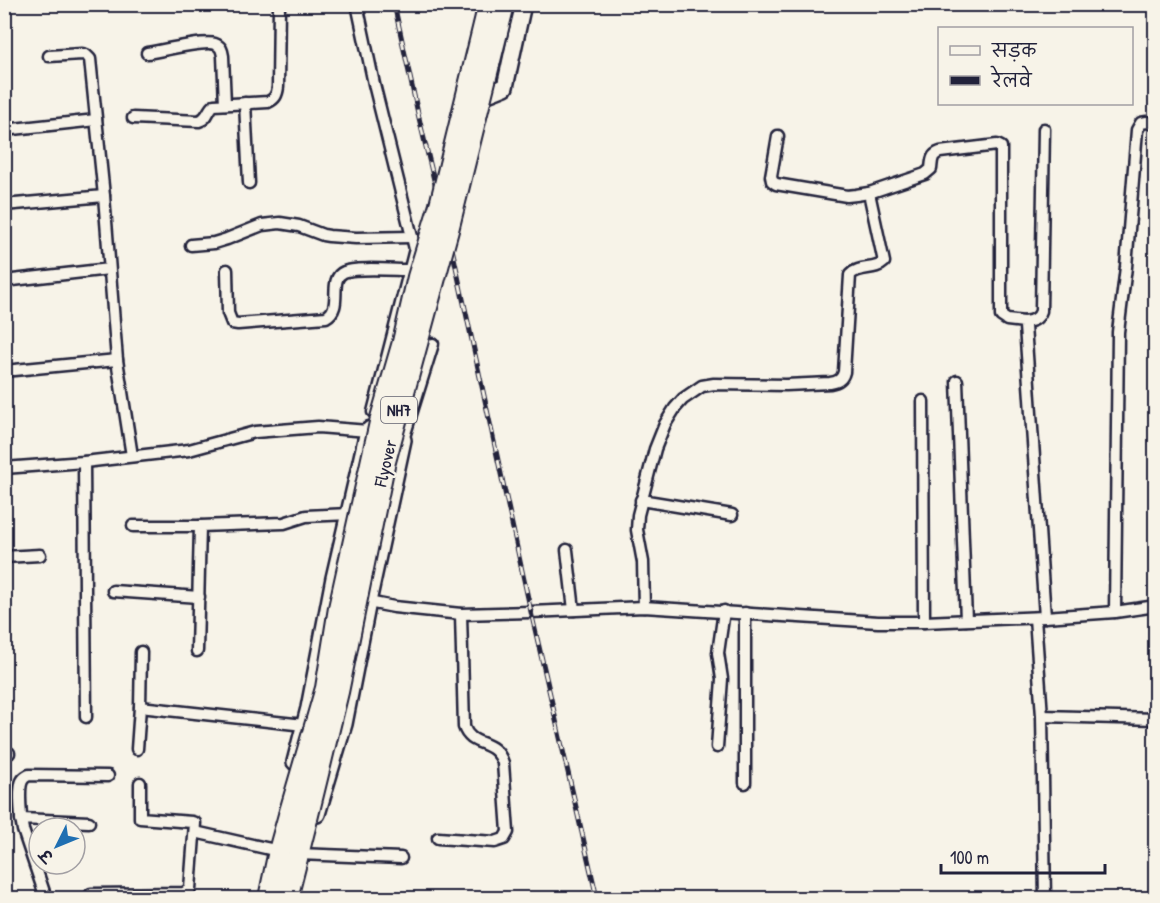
<svg xmlns="http://www.w3.org/2000/svg" width="1160" height="903" viewBox="0 0 1160 903" font-family="'Patrick Hand','Playpen Sans Deva',sans-serif">
<style>
.lines{fill:none;stroke-linecap:round;stroke-linejoin:round}
.street-casing{stroke:#22223b;stroke-width:15}
.secondary-casing{stroke:#22223b;stroke-width:20}
.highway-casing{stroke:#22223b;stroke-width:24}
.street{stroke:#f7f3e8;stroke-width:10}
.secondary{stroke:#f7f3e8;stroke-width:15}
.highway{stroke:#f7f3e8;stroke-width:20}
.rail-casing{stroke:#22223b;stroke-width:5}
.rail{stroke:#f7f3e8;stroke-width:3;stroke-dasharray:9;stroke-linecap:butt}
.highway-bridge-casing{stroke:#22223b;stroke-width:24;stroke-linecap:butt}
.highway-bridge{stroke:#f7f3e8;stroke-width:20}
.labels{text-anchor:middle;dominant-baseline:central;stroke-width:5;stroke-linejoin:round;paint-order:stroke}
.shield{fill:#f7f3e8;stroke:#62616f;stroke-width:1.5}
.shield-label{font-size:16px;font-weight:bold;fill:#22223b}
.street-label{font-size:18px;fill:#22223b;stroke:#f7f3e8}
</style>
<rect width="100%" height="100%" fill="#f7f3e8"/>
<filter id="ink" filterUnits="userSpaceOnUse"><feTurbulence type="fractalNoise" baseFrequency=".0167" numOctaves="2"/><feDisplacementMap in="SourceGraphic" scale="12" xChannelSelector="R" yChannelSelector="G"/><feConvolveMatrix kernelMatrix="1 2 1 2 8 2 1 2 1" color-interpolation-filters="sRGB"/></filter>
<g filter="url(#ink)">
<g class="lines">
<defs>
<g id="street">
<polyline points="357,4 374,84 415,249 373,412"/>
<path d="M147 53C160 51 205 40 215 44 221 46 222 50 223 56L225 104"/>
<polyline points="49,56 82,54 86,55 90,59 104,196 117,360 132,456"/>
<polyline points="245,103 249,183"/>
<path d="M133 118 199 121C209 118 207 110 214 105L268 102C275 99 277 95 278 87L279 4"/>
<polyline points="4,130 96,120"/>
<path d="M778 136 771 176 772 181 776 184 847 196 856 195 869 193 925 174 931 169C932 161 931 155 940 152L997 145 1001 147V316L1007 320 1024 322 1025 326 1045 617"/>
<polyline points="4,205 104,196"/>
<polyline points="191,245 214,243 227,239 262,225 280,223 299,226 323,235 329,236 356,238 412,237"/>
<path d="M227 270 228 313 232 323 238 324 326 317C344 308 327 279 344 272 355 267 395 270 409 270"/>
<polyline points="4,281 109,269"/>
<path d="M1024 322C1032 321 1038 320 1041 311L1044 129"/>
<polyline points="4,371 117,360"/>
<polyline points="957,381 966,620"/>
<polyline points="923,401 924,622"/>
<polyline points="403,440 433,344"/>
<polyline points="84,462 86,717"/>
<polyline points="4,468 84,462 189,450 255,432 318,427 368,431 369,427"/>
<polyline points="641,500 732,515"/>
<polyline points="133,526 200,526 284,523 306,516 349,514"/>
<polyline points="567,550 574,610"/>
<polyline points="4,557 40,555"/>
<polyline points="113,591 199,597"/>
<polyline points="368,602 394,607 461,614 531,612 644,607 878,622 924,622 1045,617 1115,612 1156,606"/>
<path d="M644 607 643 562 637 530 638 515 655 449 665 424 675 408 683 399 702 386 714 384 786 385 830 383C837 382 842 380 844 372L850 275C859 265 875 271 884 262L869 193"/>
<polyline points="1115,612 1118,332 1126,267 1137,130 1141,123 1147,122 1156,125"/>
<polyline points="745,613 745,783"/>
<polyline points="1035,618 1042,716 1045,898"/>
<polyline points="197,651 200,526"/>
<polyline points="140,707 304,725"/>
<polyline points="1042,716 1156,719"/>
<polyline points="717,747 722,679 718,653 724,611"/>
<polyline points="137,749 140,707 141,652"/>
<polyline points="4,753 9,753"/>
<path d="M21 819C21 809 18 789 22 781 24 777 25 777 29 775L108 776"/>
<polyline points="195,832 279,851"/>
<path d="M438 838 495 842 504 839 508 832 503 763C495 738 471 748 464 727L461 614"/>
<polyline points="298,854 401,858"/>
<polyline points="91,894 184,893 190,889 195,823 192,822 140,818 140,783"/>
<polyline points="46,898 23,830 21,819 89,822"/>
</g>
<g id="secondary">
<polyline points="475,99 505,87 523,4"/>
<polyline points="295,762 309,708 334,578 368,431 403,440 368,602 344,724 317,814"/>
</g>
<g id="highway">
<polyline points="269,898 279,851 289,815"/>
<polyline points="287,898 307,819"/>
</g>
</defs>
<use href="#street" class="street-casing"/>
<use href="#secondary" class="secondary-casing"/>
<use href="#highway" class="highway-casing"/>
<use href="#street" class="street"/>
<use href="#secondary" class="secondary"/>
<use href="#highway" class="highway"/>
<defs>
<polyline id="rail" points="394,4 419,118 440,205 448,230 531,612 597,898"/>
</defs>
<use href="#rail" class="rail-casing"/>
<use href="#rail" class="rail"/>
<defs>
<g id="highway-bridge">
<polyline points="289,815 326,688 339,608 381,418 403,342 418,277 440,205 489,4"/>
<polyline points="307,819 338,692 384,465 448,230 504,4"/>
</g>
</defs>
<use href="#highway-bridge" class="highway-bridge-casing"/>
<use href="#highway-bridge" class="highway-bridge"/>
</g>
</g>
<g class="labels">
<rect class="shield" x="381" y="397" width="36" height="26" rx="4.5"/>
<g class="shield-label">
<text x="399" y="410">NH7</text>
</g>
<g class="street-label">
<text transform="translate(385 463) rotate(-77)">Flyover</text>
</g>
</g>
<rect width="1160" height="903" fill="none" stroke="#f7f3e8" stroke-width="24"/>
<rect x="12" y="12" width="1136" height="879" fill="none" stroke="#22223b" stroke-width="2" filter="url(#ink)"/>
<rect x="938" y="27" width="195" height="78" fill="#f7f3e8" stroke="#a29fa3" stroke-width="1.5"/>
<rect x="950" y="46" width="30" height="9" fill="#f7f3e8" stroke="#a29fa3" stroke-width="1.5"/>
<text x="992" y="57" font-size="18" fill="#22223b">सड़क</text>
<rect x="950" y="76" width="30" height="9" fill="#22223b" stroke="#a29fa3" stroke-width="1.5"/>
<text x="992" y="87" font-size="18" fill="#22223b">रेलवे</text>
<g transform="translate(57 846) rotate(227)"><circle r="28" fill="#f7f3e8" stroke="#a29fa3" stroke-width="1.5"/>
<path d="M0-4.5L10 22L0 15L-10 22Z" fill="#1f6fb2"/>
<text y="-9" font-size="16" font-weight="bold" text-anchor="middle" fill="#22223b">उ</text>
</g>
<path d="M941 864v9h164v-9" fill="none" stroke="#22223b" stroke-width="3"/>
<text x="950" y="864" font-size="18" fill="#22223b" stroke="#f7f3e8" stroke-width="4.5" paint-order="stroke">100 m</text>
</svg>
